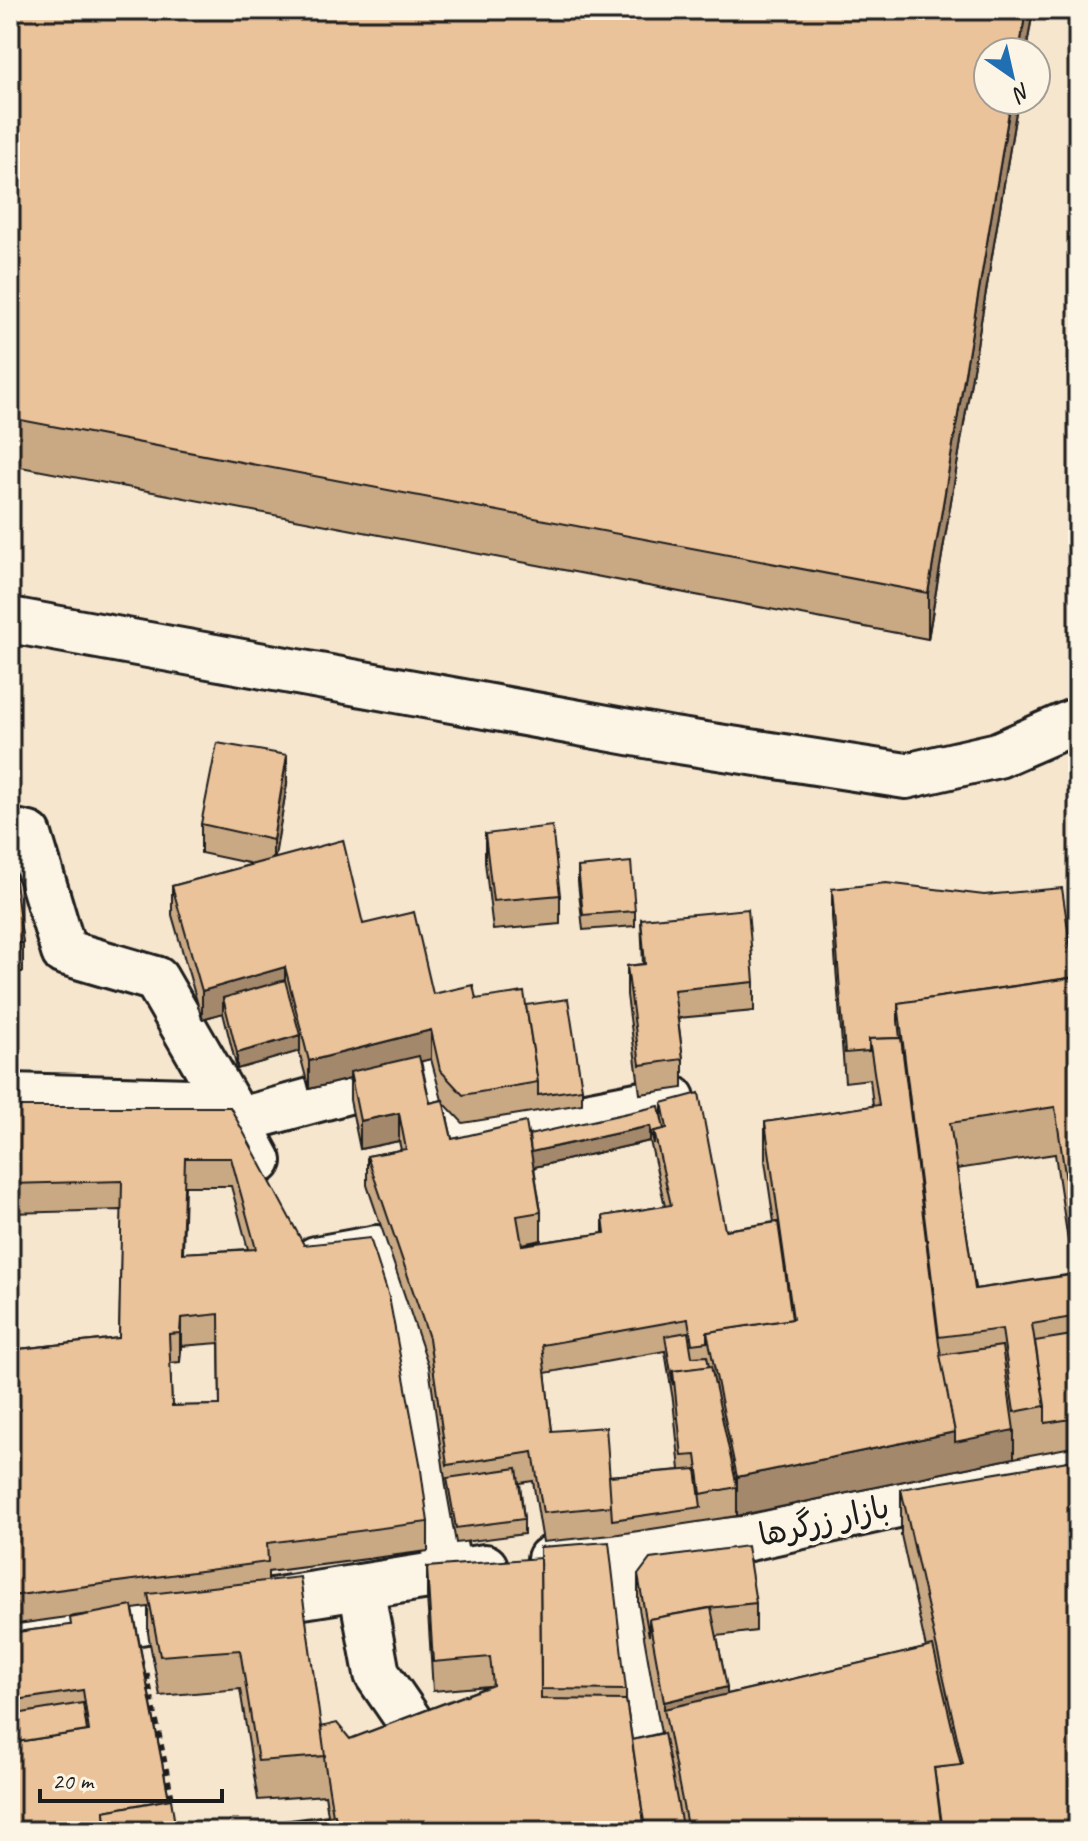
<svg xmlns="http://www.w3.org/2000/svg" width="1088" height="1841" viewBox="0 0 1088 1841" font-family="Caveat,'Playpen Sans Arabic',sans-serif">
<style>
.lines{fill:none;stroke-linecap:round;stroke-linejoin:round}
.minor-casing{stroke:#1c1c1c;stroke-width:50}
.path{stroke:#1c1c1c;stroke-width:5;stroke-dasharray:6 6;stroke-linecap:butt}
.minor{stroke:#fcf5e5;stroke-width:44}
.wall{fill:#c9a884;stroke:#1c1c1c;stroke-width:2;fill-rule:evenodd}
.shaded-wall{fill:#a4886c;stroke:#1c1c1c;stroke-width:2}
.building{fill:#eac39a;stroke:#1c1c1c;stroke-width:2;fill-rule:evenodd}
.labels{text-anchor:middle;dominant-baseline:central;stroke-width:8;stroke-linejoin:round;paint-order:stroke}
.street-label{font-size:32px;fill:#1c1c1c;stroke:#fcf5e5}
</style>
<rect width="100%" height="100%" fill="#f7e6ce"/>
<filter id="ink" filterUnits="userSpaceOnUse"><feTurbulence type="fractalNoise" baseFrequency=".0125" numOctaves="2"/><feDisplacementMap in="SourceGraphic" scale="16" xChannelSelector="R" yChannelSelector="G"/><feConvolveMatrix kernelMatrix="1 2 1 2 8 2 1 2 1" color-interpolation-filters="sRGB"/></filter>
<g filter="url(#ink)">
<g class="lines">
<defs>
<g id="minor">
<polyline points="10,620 673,740 906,776 998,755 1078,720"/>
<polyline points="10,831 29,835 64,952 156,979 227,1102"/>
<polyline points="10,1096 227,1102 259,1161"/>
<polyline points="237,1121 421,1071 434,1113 474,1137 672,1098"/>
<polyline points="316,1259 377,1248 410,1354 449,1572"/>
<polyline points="614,1551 660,1831"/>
<polyline points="550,1559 744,1539 1078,1465"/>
<polyline points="361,1587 377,1674 423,1741"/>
<polyline points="10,1640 52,1636 485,1567"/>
</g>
</defs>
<use href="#minor" class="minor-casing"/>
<polyline class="path" points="147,1674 173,1802"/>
<use href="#minor" class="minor"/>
</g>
<g class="wall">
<polygon points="10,10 1033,10 1026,52 988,52 988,100 1018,100 928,639 10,465"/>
<path d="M287 784 274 859 363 924 433 994 526 1005 582 1089V1104L463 1123 444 1103 452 1139 529 1135 662 1118V1103L725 1230 774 1222 765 1161V1122L873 1106 870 1079 845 1082 832 917V889L1078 978V1446L1014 1458 737 1516 612 1535 543 1542 533 1481 520 1483 524 1519V1534L456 1543 447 1493 429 1367 367 1185V1156L401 1150 399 1141 360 1149 350 1100V1079L309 1089 299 1051 237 1069 223 1013 202 1019 172 915V886L253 864 201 853V824ZM431 1059 442 1100 430 1103 421 1061ZM650 1141 665 1206 603 1216V1233L522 1245V1244L541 1240V1212L534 1167ZM1055 1154 1073 1274 975 1289 957 1169ZM665 1351 673 1400 680 1470 609 1476 552 1431 545 1373Z"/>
<polygon points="485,834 560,895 560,924 493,930 485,862"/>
<polygon points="10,867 23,943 23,972 10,972"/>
<polygon points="578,867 635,911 635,926 583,930 578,882"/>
<polygon points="641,919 754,982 754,1011 678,1018 683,1059 683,1088 640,1094 627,995 627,966 643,964"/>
<path d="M10 1107H230L428 1522V1551L268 1572V1581L321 1727 350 1739 489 1686 433 1691 427 1596V1567L626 1690V1700L632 1740 661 1733 638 1603V1575L756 1603V1631L717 1636 727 1694 926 1648 901 1535V1489L1078 1831H208L328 1815 325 1794V1795L258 1800 240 1689 160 1696 148 1633V1607L133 1609 169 1799 176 1831H10V1633L70 1625 89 1614 10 1625V1350L119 1338 122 1210 10 1213ZM185 1186H231L248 1249 183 1253ZM219 1343 220 1405 172 1406 170 1363 180 1362 181 1346Z"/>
</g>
<g class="shaded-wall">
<polygon points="1026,10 1033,10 1026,52 1019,52"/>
<polygon points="1011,100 1018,100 928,639 928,593"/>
<polygon points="287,755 287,784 273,869 273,840"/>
<polygon points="285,967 285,995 223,998 223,1013 202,1019 202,991"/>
<polygon points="431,1030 431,1059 352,1079 350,1072 350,1079 309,1089 309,1061"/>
<polygon points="300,1035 300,1051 237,1069 237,1053"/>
<polygon points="399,1113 399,1141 360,1149 360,1121"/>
<polygon points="650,1126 650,1141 530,1168 530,1152"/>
<polygon points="181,1318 181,1346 180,1362 180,1333"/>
<polygon points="1014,1430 1014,1458 737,1516 737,1477 955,1432"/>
<polygon points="727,1687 727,1733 664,1709 664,1702"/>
</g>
<g class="building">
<polygon points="10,10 1026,10 1019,52 988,52 988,100 1011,100 928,593 10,418"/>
<polygon points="217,743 287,755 273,840 201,824"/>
<polygon points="552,826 560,895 493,901 485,834"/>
<polygon points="343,840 363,924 414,912 433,994 473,985 476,999 524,992 538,1082 463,1095 440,1070 431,1030 309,1061 285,967 202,991 172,886"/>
<polygon points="631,862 635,911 583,915 578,867"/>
<polygon points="13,866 23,943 10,943 10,867"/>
<polygon points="886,883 984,895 1062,888 1075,977 898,1003 898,1021 900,1038 869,1039 869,1051 845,1053 832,889"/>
<polygon points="748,909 754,982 674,990 683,1059 640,1065 627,966 645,964 641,919"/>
<polygon points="1078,977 1078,1261 1055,1107 950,1123 975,1289 1078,1274 1078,1316 1032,1324 1045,1406 1014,1412 1002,1329 939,1337 898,1003"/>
<polygon points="285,980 300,1035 237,1053 223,998"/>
<polygon points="568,999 582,1089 538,1095 538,1082 526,1005"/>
<polygon points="901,1038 939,1344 955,1432 737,1477 707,1332 793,1319 765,1122 879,1105 869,1039"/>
<polygon points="419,1056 430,1103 443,1100 452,1139 526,1122 541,1212 517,1216 522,1245 605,1233 603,1216 671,1205 654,1131 667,1128 662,1103 699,1093 725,1230 778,1222 792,1319 707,1332 707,1342 692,1344 688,1319 542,1345 552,1431 606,1427 612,1506 543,1513 533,1452 447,1465 429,1338 367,1156 406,1149 399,1113 360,1121 350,1072"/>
<polygon points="659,1106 664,1129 654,1131 654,1144 650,1126 531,1152 529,1135"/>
<path d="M10 1107H230L304 1245 370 1238 389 1297 420 1463 428 1522 267 1543 268 1562 11 1596 10 1350 119 1338 122 1181 10 1184ZM185 1158H231L256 1249 182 1253ZM219 1314 220 1405 172 1406 169 1334 180 1333 181 1318Z"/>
<polygon points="688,1332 692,1357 707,1356 709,1367 673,1371 673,1385 665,1336"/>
<polygon points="1078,1334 1078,1418 1045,1423 1045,1406 1035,1341"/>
<polygon points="1002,1346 1014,1430 955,1442 955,1432 940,1355"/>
<polygon points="711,1366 737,1487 701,1494 696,1455 682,1456 673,1371"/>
<polygon points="1068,1461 1078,1503 1078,1831 943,1831 934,1768 963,1764 901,1489"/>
<polygon points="517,1468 524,1519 456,1528 447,1478"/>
<polygon points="696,1469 701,1507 612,1520 609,1476"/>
<polygon points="609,1542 626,1690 541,1689 540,1547"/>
<polygon points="747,1546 756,1603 708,1608 649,1619 649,1636 638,1575 650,1559"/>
<polygon points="10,1551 11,1586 10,1586"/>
<polygon points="540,1558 541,1699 626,1700 644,1822 550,1825 550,1831 337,1831 335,1815 333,1815 325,1765 321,1727 337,1723 350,1739 493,1685 490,1657 433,1662 427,1567"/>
<polygon points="300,1577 325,1756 258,1761 240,1650 160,1656 148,1594"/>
<polygon points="132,1606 169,1799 104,1811 105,1831 16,1831 10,1802 10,1743 89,1731 83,1690 10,1701 10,1633 71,1625 70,1618"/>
<polygon points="711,1608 727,1687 664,1702 649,1619"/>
<polygon points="933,1646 961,1765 934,1768 942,1831 688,1831 664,1709"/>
<polygon points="83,1703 87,1731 10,1743 10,1715"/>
<polygon points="664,1733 683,1831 647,1831 645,1822 644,1822 632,1740"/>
<polygon points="171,1799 176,1831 107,1831 104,1811"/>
<polygon points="335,1815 337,1831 208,1831"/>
<polygon points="645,1822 647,1831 550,1831 550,1825"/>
</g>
</g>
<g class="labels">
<g class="street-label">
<text transform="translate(824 1521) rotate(-13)">بازار زرگرها</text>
</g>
</g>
<rect width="1088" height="1841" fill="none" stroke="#fcf5e5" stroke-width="40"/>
<rect x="20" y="20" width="1048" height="1801" fill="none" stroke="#1c1c1c" stroke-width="3" filter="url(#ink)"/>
<g transform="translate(1012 76) rotate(146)"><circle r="38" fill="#fcf5e5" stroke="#a29e95" stroke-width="2"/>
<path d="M0-6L14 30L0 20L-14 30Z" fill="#1f6fb2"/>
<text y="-12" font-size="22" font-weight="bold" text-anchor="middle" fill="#1c1c1c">N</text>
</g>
<path d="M40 1789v12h182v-12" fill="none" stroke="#1c1c1c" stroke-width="4"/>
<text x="52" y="1789" font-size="24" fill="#1c1c1c" stroke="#fcf5e5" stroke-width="6" paint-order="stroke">20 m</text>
</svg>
